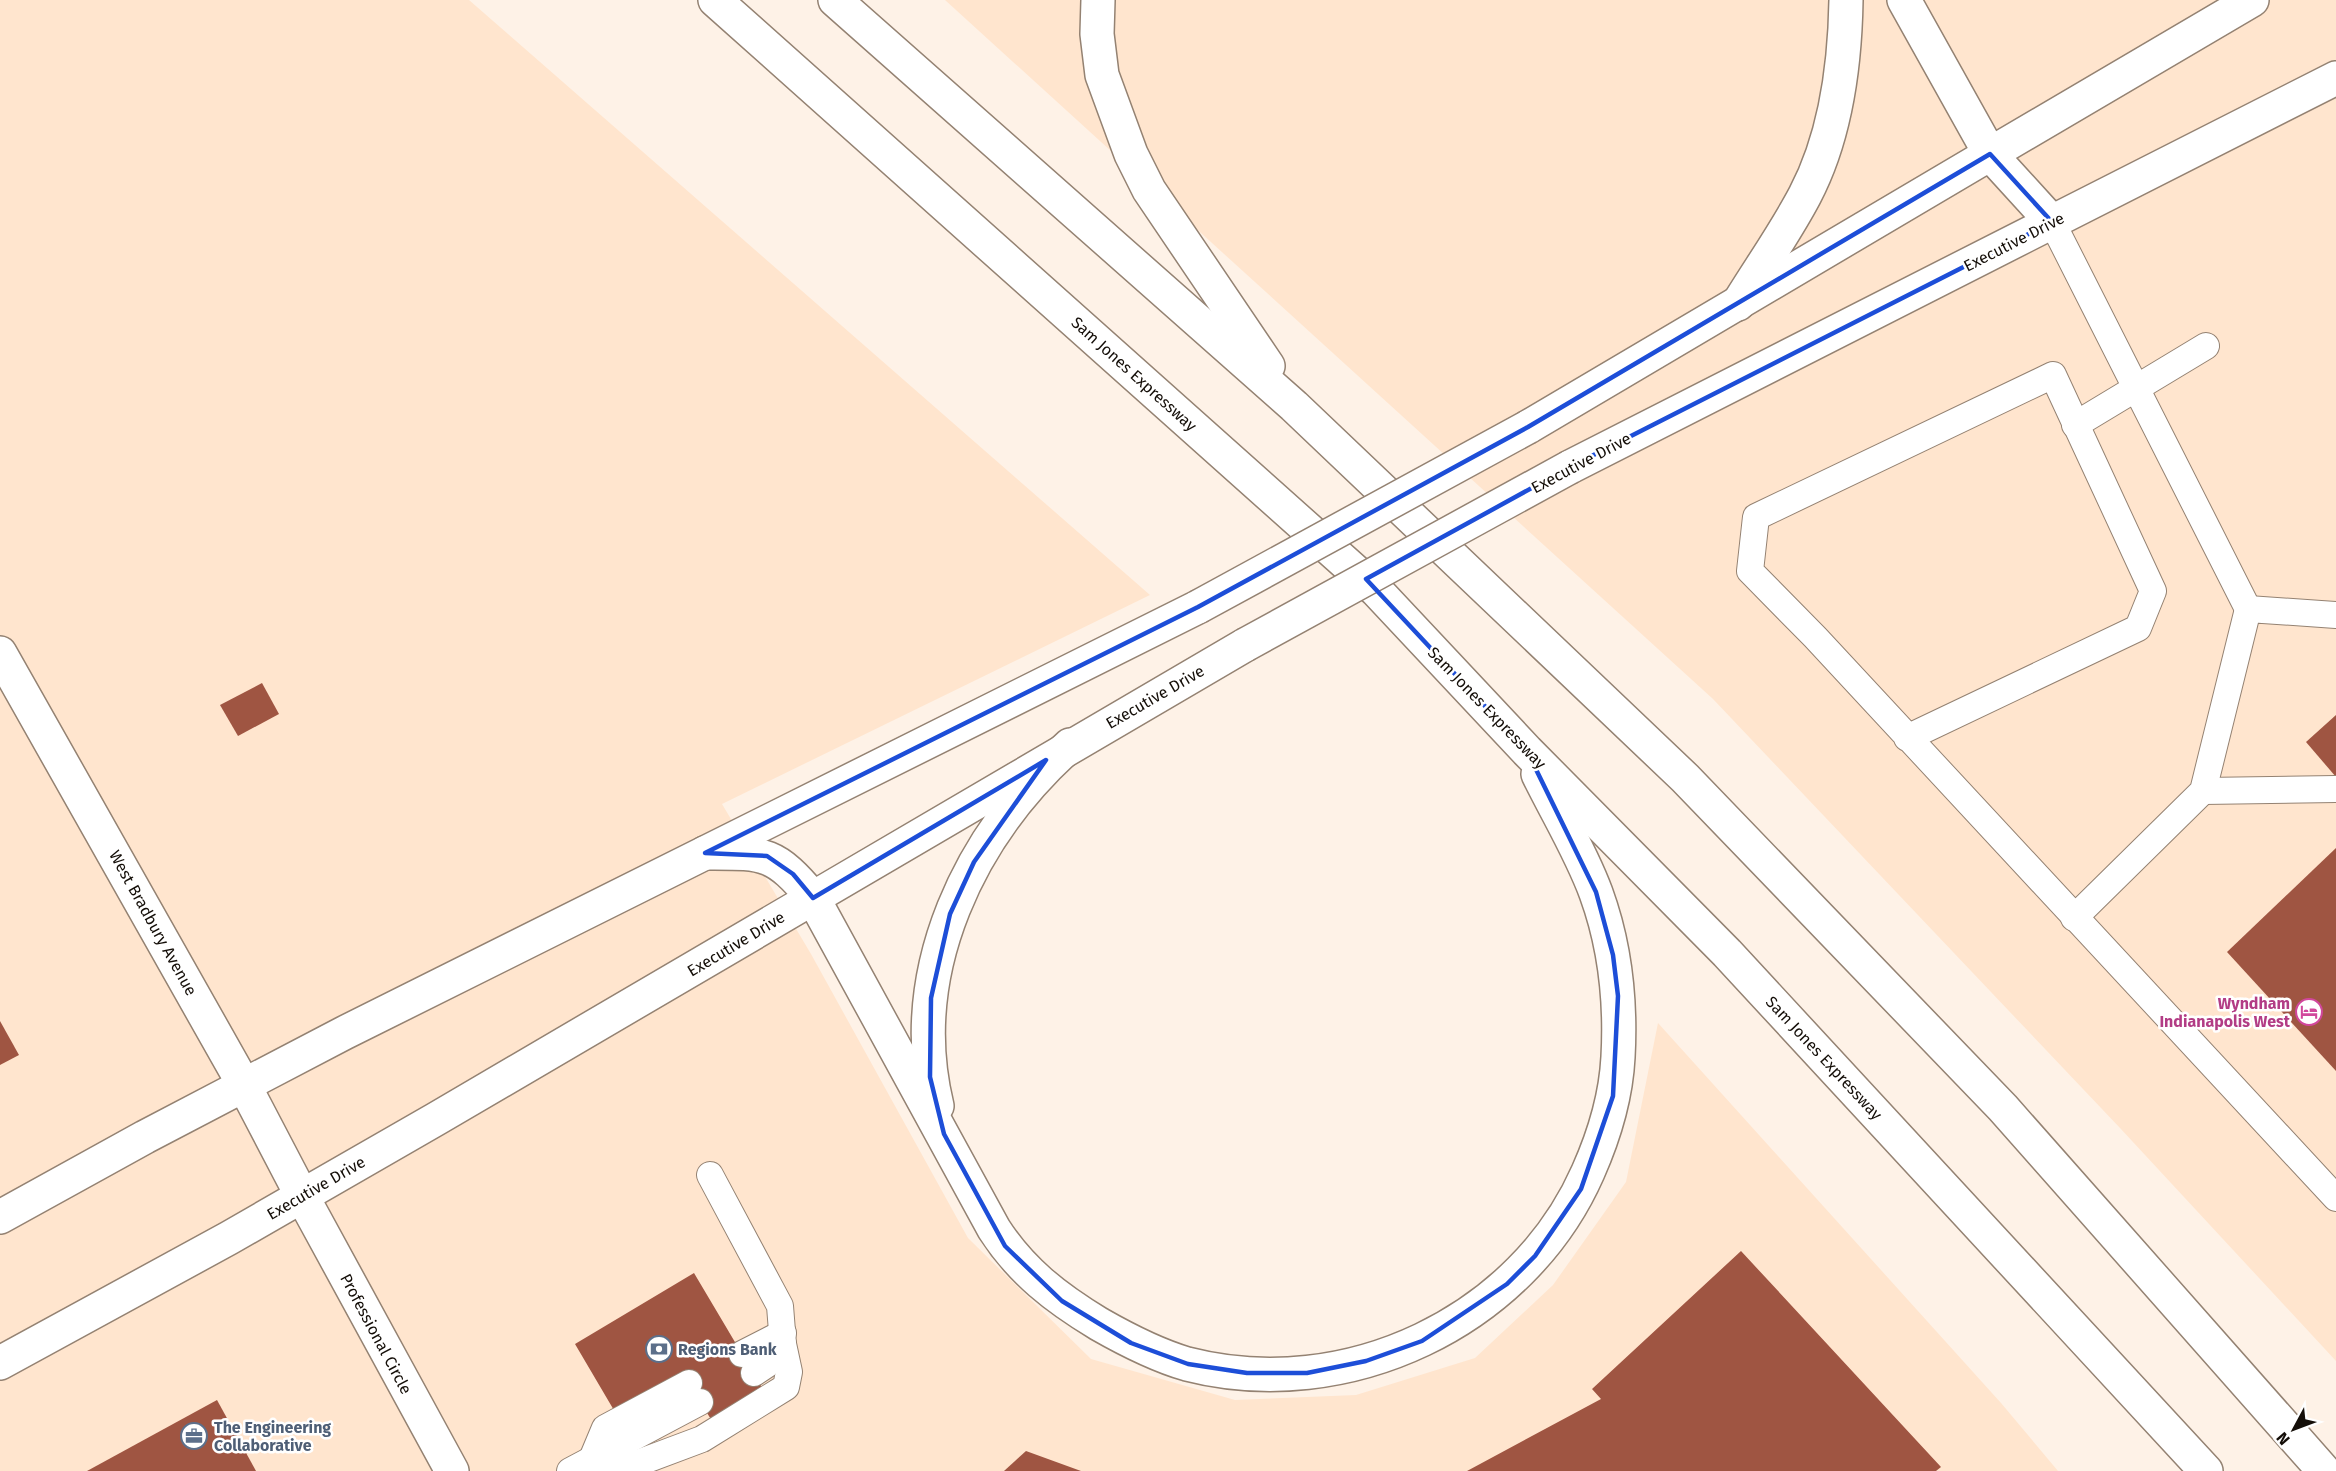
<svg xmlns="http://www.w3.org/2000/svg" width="2336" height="1471" viewBox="0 0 2336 1471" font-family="'Fira Sans',sans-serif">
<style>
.built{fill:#ffe5ce}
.building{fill:#9f5542}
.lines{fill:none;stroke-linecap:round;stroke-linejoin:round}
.lane-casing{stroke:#948272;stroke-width:28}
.street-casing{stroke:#948272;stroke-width:36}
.secondary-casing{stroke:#948272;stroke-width:36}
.highway-casing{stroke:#948272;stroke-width:36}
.lane{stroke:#fff;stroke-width:26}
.street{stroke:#fff;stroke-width:33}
.secondary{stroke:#fff;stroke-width:33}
.highway{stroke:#fff;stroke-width:33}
.secondary-bridge-casing{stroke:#948272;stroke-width:36;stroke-linecap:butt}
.secondary-bridge{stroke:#fff;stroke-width:33}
.marked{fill:none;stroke:#1d4ed8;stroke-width:4.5;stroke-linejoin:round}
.labels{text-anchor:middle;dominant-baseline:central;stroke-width:5;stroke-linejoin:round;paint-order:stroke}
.street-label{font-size:16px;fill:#140e08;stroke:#fff}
.hotel-label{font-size:16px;font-weight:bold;fill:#b23c85;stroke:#fff;text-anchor:end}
.service-label{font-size:16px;font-weight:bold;fill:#4e5e75;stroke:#fff;text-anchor:start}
</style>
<rect width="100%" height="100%" fill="#fef2e7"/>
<g class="built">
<polygon points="0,0 469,0 1150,595 722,804 811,954 968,1238 1091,1359 1235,1400 1356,1395 1475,1358 1553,1285 1626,1182 1658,1023 2001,1403 2058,1471 0,1471"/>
<polygon points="945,0 2336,0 2336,1361 2120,1128 1713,699"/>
</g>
<g class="building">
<polygon points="262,683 279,714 238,736 220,705"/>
<polygon points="2336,715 2336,777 2306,742"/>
<polygon points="2336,848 2336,1071 2227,952"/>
<polygon points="0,1021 19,1055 0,1065"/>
<polygon points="1741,1251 1941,1467 1936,1471 1467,1471 1601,1399 1592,1389"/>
<polygon points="694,1273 764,1391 712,1421 682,1372 615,1412 575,1344"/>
<polygon points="217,1400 256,1471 87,1471"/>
<polygon points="1026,1451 1081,1471 1004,1471"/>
</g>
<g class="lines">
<defs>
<g id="lane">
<polyline points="2052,222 2248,609"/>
<polyline points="2075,425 2206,346"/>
<polyline points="1907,738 2138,628 2153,591 2053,375 1756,517 1750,571 1815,637 2336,1198"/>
<polyline points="2203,791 2336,789"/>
<polyline points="2074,918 2203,791 2248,609 2336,615"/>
<polyline points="710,1175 780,1306 783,1344 766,1365 754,1373"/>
<polyline points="742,1354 783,1333"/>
<polyline points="689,1383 605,1428 592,1459 622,1469 702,1439 786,1387 789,1372 783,1344"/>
<polyline points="570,1471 700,1402"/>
</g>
<g id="street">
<polyline points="1990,154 2252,0"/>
<polyline points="2052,222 2336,78"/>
<polyline points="302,1196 452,1471"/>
</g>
<g id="secondary">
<polyline points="1528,427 1990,154 2052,222 1570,467"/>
<polyline points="0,653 244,1085 302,1196"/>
<polyline points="0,1217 145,1137 344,1033 1198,607"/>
<polyline points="0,1363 229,1238 436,1119 1245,645"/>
</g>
<g id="highway">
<polyline points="715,0 1376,590 1527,751 1727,953 2206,1471"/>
<polyline points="835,0 1294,406 1685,778 2003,1108 2324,1471"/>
<polyline points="1098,0 1097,34 1102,75 1131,154 1149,190 1268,366"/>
<polyline points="1904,0 1990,154"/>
<path d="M1738 304C1760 268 1785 233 1805 195 1836 136 1845 65 1846 0"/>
<path d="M705 853C764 853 774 851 813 898L994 1229C1021 1271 1056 1298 1099 1324 1127 1340 1156 1355 1187 1364 1346 1405 1522 1322 1588 1172 1604 1136 1616 1097 1618 1057 1621 1002 1615 945 1596 893 1581 852 1557 813 1538 774"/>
<path d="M937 1106C904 970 970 835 1070 745"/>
</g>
</defs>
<use href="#lane" class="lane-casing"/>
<use href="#street" class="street-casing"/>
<use href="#secondary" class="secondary-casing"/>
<use href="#highway" class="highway-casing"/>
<use href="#lane" class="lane"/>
<use href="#street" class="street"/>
<use href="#secondary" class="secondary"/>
<use href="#highway" class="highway"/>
<defs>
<g id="secondary-bridge">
<polyline points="1198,607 1528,427"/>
<polyline points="1245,645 1570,467"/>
</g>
</defs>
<use href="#secondary-bridge" class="secondary-bridge-casing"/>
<use href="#secondary-bridge" class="secondary-bridge"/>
</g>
<path class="marked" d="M1990 154 2052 222 1570 467 1366 579 1527 751 1596 892 1613 955 1618 996 1613 1096 1581 1189 1535 1256 1507 1284 1422 1341 1366 1361 1307 1373H1247L1188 1364 1131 1343 1062 1301 1005 1246 944 1134 930 1077 931 998 950 914 974 862 1046 760 813 898 793 874 767 856 705 853 1198 607 1528 427Z"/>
<defs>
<symbol id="hotel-ring" viewBox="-11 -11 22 22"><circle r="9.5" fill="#fff" stroke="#d1479c" stroke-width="1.5"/><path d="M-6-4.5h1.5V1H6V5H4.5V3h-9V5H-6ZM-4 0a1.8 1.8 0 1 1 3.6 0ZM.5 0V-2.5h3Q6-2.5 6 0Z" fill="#d1479c"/></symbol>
<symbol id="bank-ring" viewBox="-11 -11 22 22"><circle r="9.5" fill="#fff" stroke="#5c6f8a" stroke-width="1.5"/><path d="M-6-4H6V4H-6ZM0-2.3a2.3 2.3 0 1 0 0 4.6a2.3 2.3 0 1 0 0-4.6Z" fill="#5c6f8a"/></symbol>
<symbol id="office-ring" viewBox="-11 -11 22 22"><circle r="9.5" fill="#fff" stroke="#5c6f8a" stroke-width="1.5"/><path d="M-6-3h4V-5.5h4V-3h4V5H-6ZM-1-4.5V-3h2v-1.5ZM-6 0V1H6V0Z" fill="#5c6f8a"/></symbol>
</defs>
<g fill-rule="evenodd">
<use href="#hotel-ring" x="2294" y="997" width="30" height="30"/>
<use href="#bank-ring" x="644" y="1334" width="30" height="30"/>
<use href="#office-ring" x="179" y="1421" width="30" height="30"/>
</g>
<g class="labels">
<g class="street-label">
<text transform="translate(2014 242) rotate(-27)">Executive Drive</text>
<text transform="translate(1134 374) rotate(42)">Sam Jones Expressway</text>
<text transform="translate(1581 463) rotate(-28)">Executive Drive</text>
<text transform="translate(1155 697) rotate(-30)">Executive Drive</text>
<text transform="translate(1487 708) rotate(46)">Sam Jones Expressway</text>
<text transform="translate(153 923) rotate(61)">West Bradbury Avenue</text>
<text transform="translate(736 944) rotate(-31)">Executive Drive</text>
<text transform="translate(1824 1058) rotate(47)">Sam Jones Expressway</text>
<text transform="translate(316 1188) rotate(-30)">Executive Drive</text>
<text transform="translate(376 1334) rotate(62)">Professional Circle</text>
</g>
<g class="hotel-label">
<text x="2290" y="1003">Wyndham<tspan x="2290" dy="18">Indianapolis West</tspan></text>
</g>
<g class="service-label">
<text x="678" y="1349">Regions Bank</text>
<text x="214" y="1427">The Engineering<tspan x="214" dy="18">Collaborative</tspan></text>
</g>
</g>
<g transform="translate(2294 1429) rotate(229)" stroke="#ffffff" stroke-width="4.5" paint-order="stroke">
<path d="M0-4.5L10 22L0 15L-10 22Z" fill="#140e08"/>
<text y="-9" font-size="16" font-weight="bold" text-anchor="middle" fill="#140e08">N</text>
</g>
</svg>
